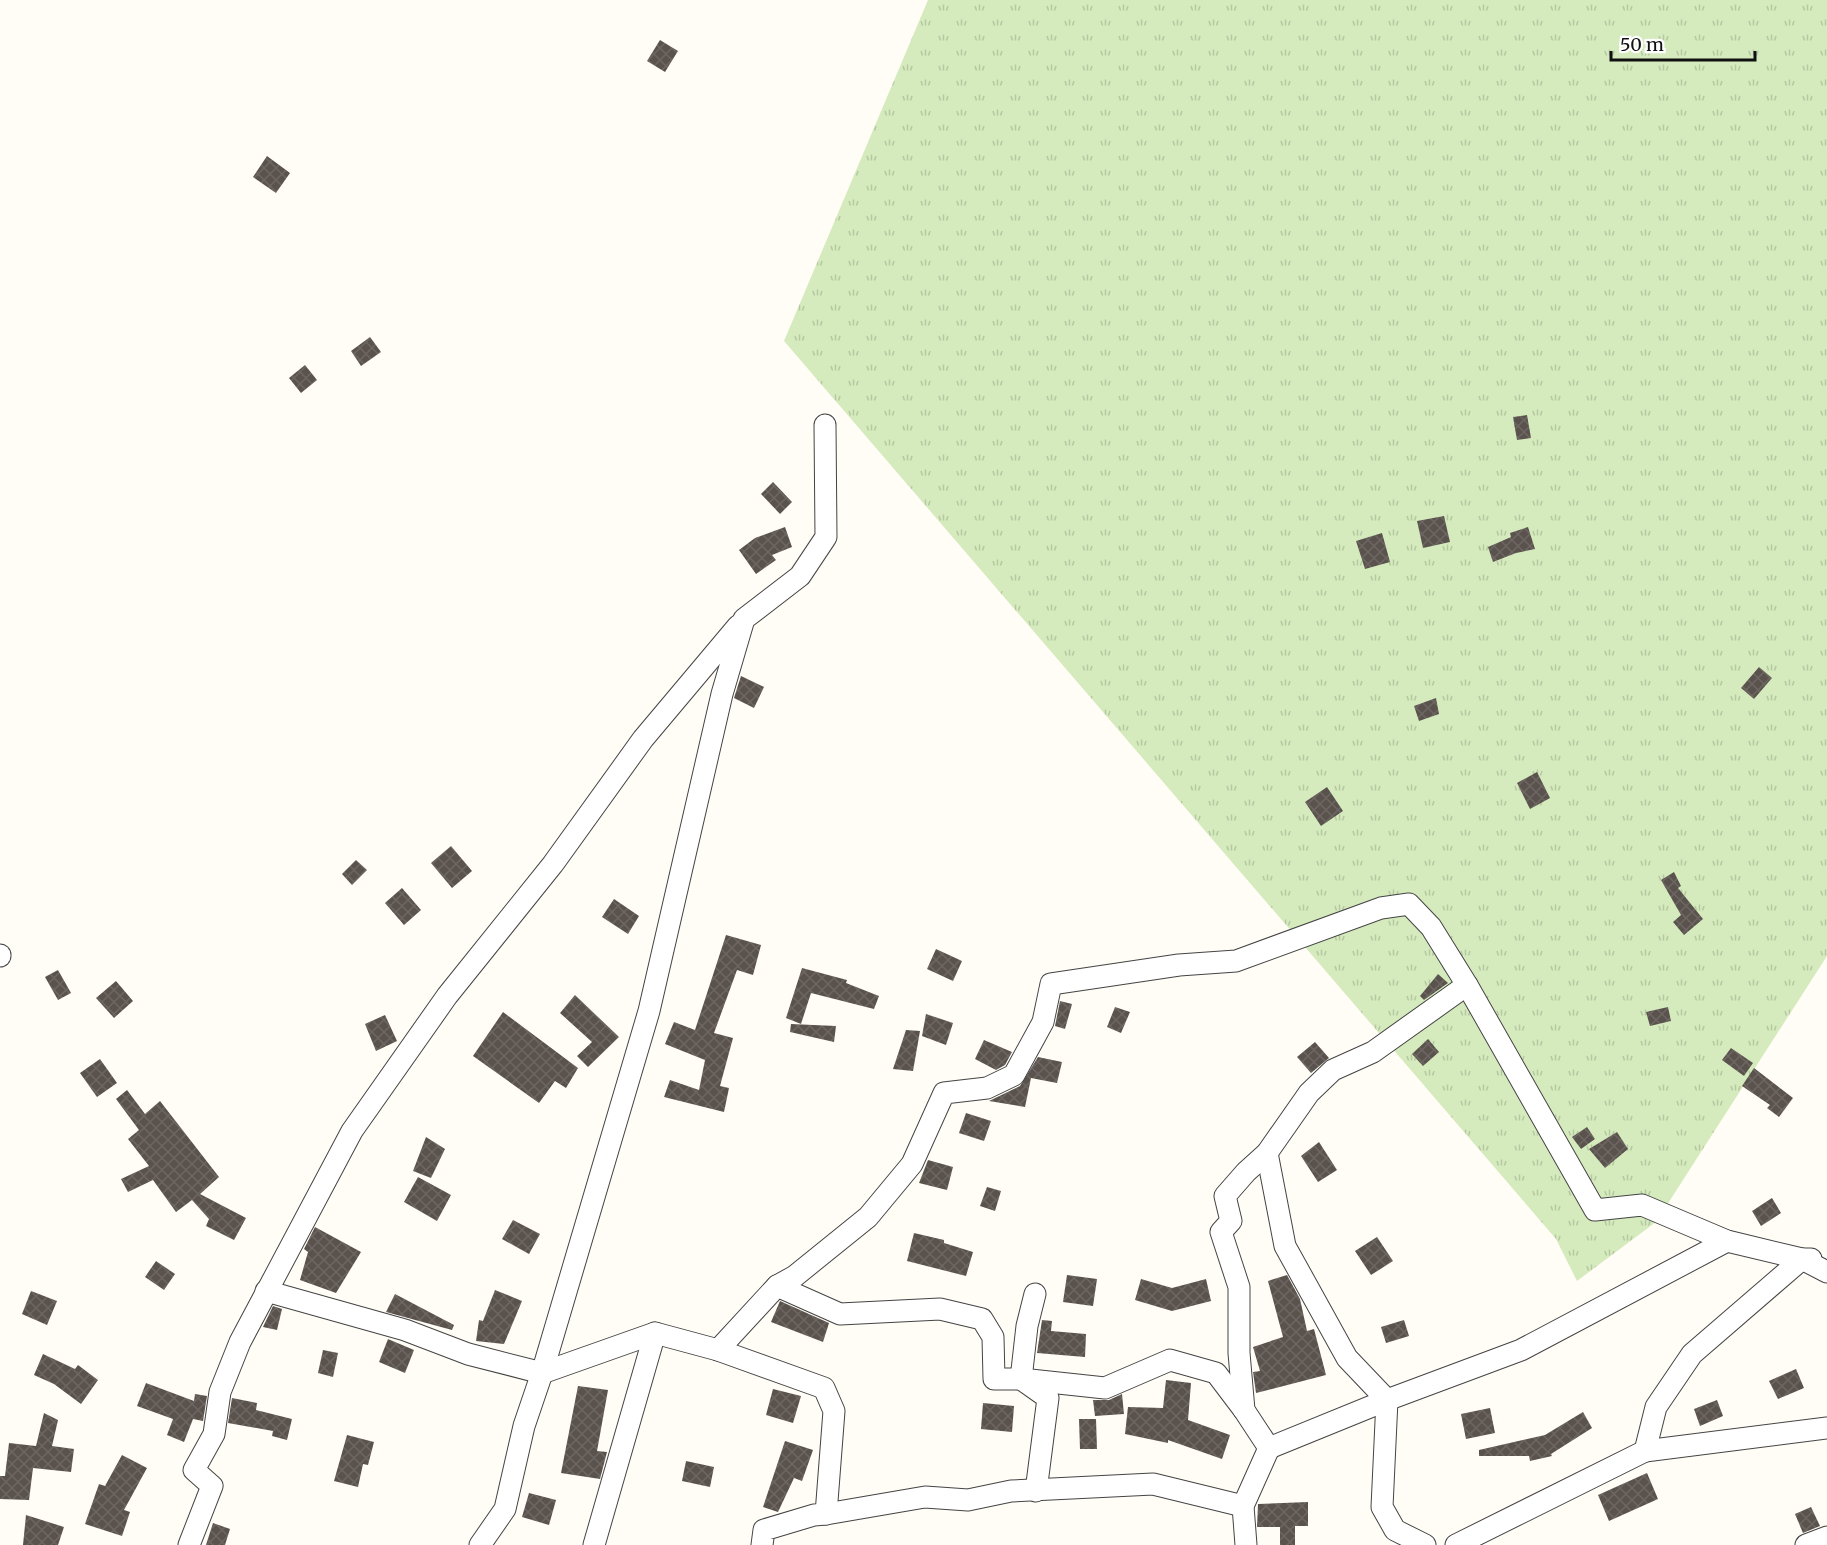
<svg xmlns="http://www.w3.org/2000/svg" width="1827" height="1545" viewBox="0 0 1827 1545" font-family="Merriweather,serif">
<style>
.grass{fill:url(#grass-tufts)}
.building{fill:url(#building-cross-hatch)}
.lines{fill:none;stroke-linecap:round;stroke-linejoin:round}
.street-casing{stroke:#444;stroke-width:23}
.street{stroke:#fff;stroke-width:21}
</style>
<defs>
<pattern id="grass-tufts" width="24" height="20" patternUnits="userSpaceOnUse" patternTransform="scale(1.5)"><rect width="24" height="20" fill="#d5ebbd"/><path d="M3 7l-1-3M5 7V3M7 7l1-3M15 17l-1-3M17 17v-4M19 17l1-3" fill="none" stroke="#b6c8a1"/></pattern>
<pattern id="building-cross-hatch" width="8" height="8" patternUnits="userSpaceOnUse" patternTransform="scale(1.5)"><rect width="8" height="8" fill="#5a524d"/><path d="M0 0l8 8M0 8l8-8" fill="none" stroke="#6d6662"/></pattern>
</defs>
<rect width="100%" height="100%" fill="#fffdf5"/>
<polygon class="grass" points="928,0 1827,0 1827,956 1656,1222 1577,1281 1556,1239 784,341"/>
<g class="building">
<polygon points="660,40 678,51 665,72 647,61"/>
<polygon points="267,156 290,173 276,193 253,177"/>
<polygon points="370,337 381,352 361,366 351,351"/>
<polygon points="305,365 317,380 301,393 289,378"/>
<polygon points="1527,415 1531,438 1517,440 1513,417"/>
<polygon points="773,482 792,502 780,514 761,494"/>
<polygon points="1444,516 1450,542 1423,548 1417,521"/>
<polygon points="785,527 792,547 772,555 776,560 756,574 739,550 755,538"/>
<polygon points="1528,527 1535,549 1516,553 1493,562 1488,547 1511,537 1510,533"/>
<polygon points="1382,533 1390,562 1365,569 1356,541"/>
<polygon points="1759,667 1772,678 1754,699 1741,688"/>
<polygon points="741,676 764,687 754,708 734,698"/>
<polygon points="1436,698 1439,714 1419,721 1414,706"/>
<polygon points="1537,772 1550,798 1530,809 1517,783"/>
<polygon points="1327,787 1343,811 1321,826 1305,802"/>
<polygon points="451,846 472,871 452,888 431,863"/>
<polygon points="356,860 367,870 352,885 342,874"/>
<polygon points="1674,872 1681,886 1678,888 1703,919 1684,935 1673,922 1681,915 1661,880"/>
<polygon points="402,888 421,910 404,925 385,903"/>
<polygon points="614,899 639,916 628,934 602,917"/>
<polygon points="726,935 761,945 753,975 737,970 714,1033 733,1038 720,1086 729,1088 724,1112 664,1097 670,1080 699,1090 705,1060 665,1044 674,1022 695,1030"/>
<polygon points="936,949 962,961 953,981 927,969"/>
<polygon points="802,968 847,980 846,983 879,996 874,1009 811,993 801,1024 786,1018"/>
<polygon points="58,970 71,993 58,1000 45,977"/>
<polygon points="1438,974 1448,983 1424,1000 1420,996"/>
<polygon points="116,981 133,1001 114,1018 96,998"/>
<polygon points="575,995 619,1037 588,1067 577,1056 592,1042 560,1013"/>
<polygon points="1060,1001 1072,1004 1065,1029 1055,1026"/>
<polygon points="1115,1007 1130,1012 1121,1033 1107,1027"/>
<polygon points="1668,1007 1671,1021 1650,1026 1646,1012"/>
<polygon points="503,1012 578,1068 566,1088 555,1081 539,1103 473,1056"/>
<polygon points="926,1014 953,1023 946,1045 922,1036"/>
<polygon points="385,1015 397,1041 376,1051 365,1024"/>
<polygon points="791,1024 836,1026 834,1042 790,1032"/>
<polygon points="906,1030 920,1031 913,1071 893,1069"/>
<polygon points="1428,1039 1439,1052 1423,1066 1412,1054"/>
<polygon points="984,1040 1012,1052 1005,1065 996,1070 975,1059"/>
<polygon points="1315,1042 1329,1058 1311,1073 1297,1057"/>
<polygon points="1731,1048 1753,1063 1744,1076 1722,1060"/>
<polygon points="1038,1057 1062,1062 1057,1083 1031,1078 1025,1107 989,1101 1020,1086"/>
<polygon points="100,1059 117,1083 97,1097 80,1073"/>
<polygon points="1754,1068 1793,1098 1779,1117 1767,1108 1770,1105 1742,1086"/>
<polygon points="127,1090 145,1114 160,1101 219,1177 200,1194 246,1218 234,1240 206,1226 209,1219 192,1200 176,1212 153,1180 128,1192 121,1179 149,1166 128,1139 139,1130 116,1099"/>
<polygon points="966,1113 991,1121 984,1141 959,1133"/>
<polygon points="1587,1127 1595,1139 1581,1149 1572,1137"/>
<polygon points="1617,1132 1628,1149 1605,1168 1589,1149"/>
<polygon points="426,1137 445,1149 431,1178 413,1171"/>
<polygon points="1319,1142 1337,1170 1318,1182 1301,1156"/>
<polygon points="928,1160 953,1167 947,1190 919,1183"/>
<polygon points="418,1177 451,1195 437,1221 404,1202"/>
<polygon points="987,1187 1001,1191 995,1211 980,1206"/>
<polygon points="1772,1198 1781,1213 1761,1226 1752,1211"/>
<polygon points="513,1220 540,1234 529,1254 502,1239"/>
<polygon points="315,1227 361,1252 336,1293 300,1280 308,1252 304,1249"/>
<polygon points="914,1233 944,1240 944,1243 973,1252 966,1276 907,1261"/>
<polygon points="1377,1237 1393,1261 1371,1275 1355,1251"/>
<polygon points="156,1261 175,1274 164,1290 145,1277"/>
<polygon points="1067,1275 1097,1279 1093,1306 1063,1302"/>
<polygon points="1287,1275 1300,1299 1307,1331 1314,1329 1326,1375 1256,1393 1253,1372 1260,1371 1253,1347 1283,1337 1268,1281"/>
<polygon points="1141,1279 1172,1288 1206,1279 1211,1301 1172,1311 1135,1300"/>
<polygon points="495,1290 522,1301 504,1344 476,1341 479,1320 483,1321"/>
<polygon points="31,1291 57,1301 47,1325 22,1314"/>
<polygon points="395,1294 454,1325 452,1330 386,1312"/>
<polygon points="780,1301 829,1323 823,1342 771,1322"/>
<polygon points="273,1306 282,1309 277,1330 263,1327"/>
<polygon points="1042,1320 1052,1321 1051,1331 1086,1334 1085,1357 1037,1353"/>
<polygon points="1404,1320 1409,1336 1386,1343 1381,1327"/>
<polygon points="388,1339 414,1350 405,1373 379,1362"/>
<polygon points="323,1350 338,1353 333,1377 318,1373"/>
<polygon points="43,1354 75,1369 78,1365 98,1380 81,1404 54,1384 34,1375"/>
<polygon points="1796,1369 1804,1388 1778,1399 1769,1381"/>
<polygon points="1166,1380 1191,1383 1188,1420 1230,1435 1222,1459 1168,1440 1168,1443 1125,1434 1128,1407 1163,1408"/>
<polygon points="146,1383 194,1401 195,1394 207,1396 203,1421 193,1419 184,1442 167,1435 173,1419 137,1406"/>
<polygon points="578,1386 608,1390 597,1451 607,1452 600,1479 561,1473"/>
<polygon points="773,1389 801,1396 793,1423 766,1415"/>
<polygon points="1122,1394 1124,1414 1095,1416 1093,1400 1109,1400"/>
<polygon points="232,1398 257,1403 256,1410 292,1419 287,1440 272,1436 273,1431 228,1423"/>
<polygon points="1717,1400 1723,1416 1700,1426 1694,1409"/>
<polygon points="983,1403 1014,1406 1012,1432 981,1429"/>
<polygon points="1490,1408 1495,1433 1466,1439 1461,1414"/>
<polygon points="1583,1412 1592,1428 1551,1454 1552,1456 1530,1461 1529,1456 1479,1456 1479,1450 1545,1435"/>
<polygon points="44,1413 58,1420 52,1446 74,1449 71,1472 33,1468 29,1500 0,1499 0,1476 5,1476 9,1443 36,1446"/>
<polygon points="1079,1419 1096,1419 1097,1449 1080,1449"/>
<polygon points="347,1435 374,1442 368,1465 363,1464 358,1487 334,1481"/>
<polygon points="785,1441 813,1450 802,1481 794,1478 778,1512 763,1507"/>
<polygon points="122,1455 147,1468 124,1510 130,1512 122,1536 85,1524 99,1484 105,1486"/>
<polygon points="686,1461 714,1467 710,1487 682,1481"/>
<polygon points="1647,1473 1658,1499 1609,1521 1598,1495"/>
<polygon points="529,1493 556,1500 549,1525 522,1517"/>
<polygon points="1308,1502 1308,1526 1295,1526 1295,1545 1280,1545 1280,1527 1257,1527 1258,1504"/>
<polygon points="1811,1507 1820,1526 1803,1533 1795,1514"/>
<polygon points="26,1515 64,1527 58,1545 23,1545"/>
<polygon points="213,1523 230,1529 225,1545 206,1545"/>
</g>
<g class="lines">
<defs>
<g id="street">
<polyline points="0,955 0,956"/>
<polyline points="1267,1153 1285,1246 1347,1358 1387,1400 1382,1507 1395,1530 1425,1545"/>
<polyline points="777,1286 795,1276 868,1217 912,1164 944,1093 987,1088 1014,1075 1043,1022 1051,984 1179,965 1236,961 1381,908 1409,904 1431,927 1467,985 1595,1210 1642,1205 1727,1241 1802,1259 1827,1272"/>
<polyline points="266,1291 405,1330 468,1354 542,1373 655,1333 718,1350 824,1388 834,1411 826,1514 814,1515 764,1530 762,1545"/>
<polyline points="1035,1294 1027,1326 1021,1379 1048,1398 1036,1491"/>
<polyline points="718,1350 777,1286 840,1314 940,1309 982,1319 993,1337 994,1379 1021,1379 1105,1388 1170,1360 1216,1373 1244,1410"/>
<polyline points="1269,1448 1387,1400 1521,1350 1727,1241"/>
<polyline points="1645,1451 1827,1428"/>
<polyline points="826,1514 925,1497 968,1500 1011,1491 1153,1484 1243,1506"/>
<polyline points="189,1545 212,1486 194,1470 214,1434 220,1392 240,1342 352,1131 447,996 553,864 643,739 738,626"/>
<polyline points="480,1545 505,1509 524,1426 542,1373 649,1011 722,694 744,619 800,576 826,537 825,425"/>
<polyline points="594,1545 655,1333"/>
<polyline points="1246,1545 1243,1506 1269,1448 1244,1410 1239,1353 1239,1287 1221,1232 1231,1221 1225,1196 1246,1172 1267,1153 1309,1093 1333,1070 1373,1052 1467,985"/>
<polyline points="1456,1545 1645,1451 1656,1407 1692,1354 1802,1259 1811,1259"/>
<polyline points="1806,1545 1827,1537"/>
</g>
</defs>
<use href="#street" class="street-casing"/>
<use href="#street" class="street"/>
</g>
<path d="M1611 51v9h144v-9" fill="none" stroke="#111111" stroke-width="3"/>
<text x="1620" y="51" font-size="18" fill="#111111" stroke="#ffffff" stroke-width="4.5" paint-order="stroke">50 m</text>
</svg>
